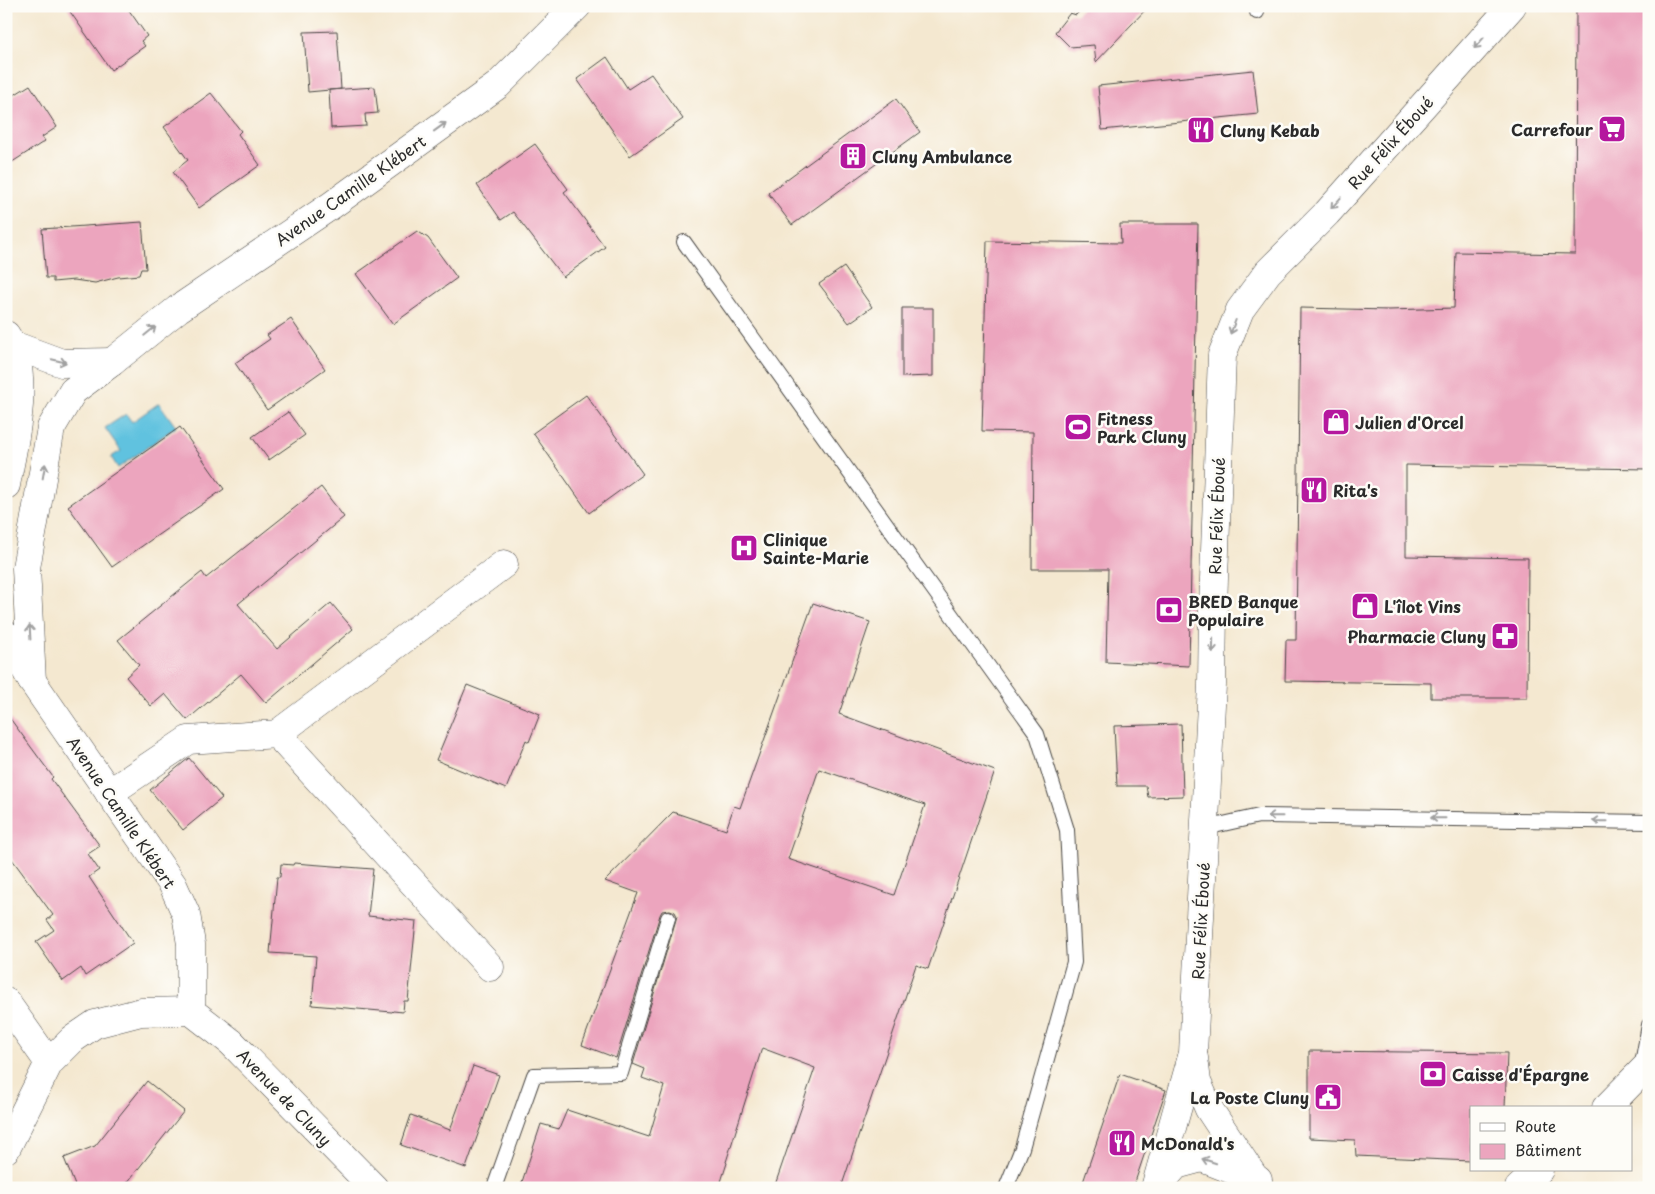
<svg xmlns="http://www.w3.org/2000/svg" width="1655" height="1194" viewBox="0 0 1655 1194" font-family="'Playpen Sans',sans-serif">
<style>
.water{fill:#61c2df;stroke:#467685}
.building{fill:#eca5be;fill-rule:evenodd}
.lines{fill:none;stroke-linecap:round;stroke-linejoin:round}
.service-casing{stroke:#494744;stroke-width:16}
.minor-casing{stroke:#494744;stroke-width:29}
.service{stroke:#fff;stroke-width:14}
.minor{stroke:#fff;stroke-width:28}
.oneway{stroke:#a0a0a0}
.labels{text-anchor:middle;dominant-baseline:central;stroke-width:5;stroke-linejoin:round;paint-order:stroke}
.poi-label{font-size:16px;font-weight:bold;fill:#2b2b2b;stroke:#fdfcf7;text-anchor:start}
.street-label{font-size:16px;fill:#2b2b2b;stroke:#fdfcf7}
</style>
<rect width="100%" height="100%" fill="#fdfcf7"/>
<filter id="ink" filterUnits="userSpaceOnUse"><feTurbulence type="fractalNoise" baseFrequency=".02" numOctaves="2"/><feDisplacementMap in="SourceGraphic" scale="10" xChannelSelector="R" yChannelSelector="G"/><feConvolveMatrix kernelMatrix="1 2 1 2 8 2 1 2 1" color-interpolation-filters="sRGB"/></filter>
<filter id="wash" filterUnits="userSpaceOnUse"><feTurbulence type="fractalNoise" baseFrequency=".0096" numOctaves="4" result="noise"/><feDisplacementMap in="SourceGraphic" scale="20" xChannelSelector="R" yChannelSelector="G"/><feGaussianBlur stdDeviation="1.12" result="paint"/><feColorMatrix in="noise" values="0 0 0 0 0 0 0 0 0 0 0 0 0 0 0 0 0 1.4 0 .05"/><feComposite in="paint" operator="in"/></filter>
<g filter="url(#wash)">
<rect width="100%" height="100%" fill="#f4e8d0"/>
<polygon class="water" points="159,403 176,427 118,468 111,457 121,451 105,428 126,414 132,422"/>
<g id="blocks">
<g class="building">
<polygon points="66,6 126,6 147,36 141,41 145,46 111,70"/>
<polygon points="1084,6 1149,6 1096,62 1094,45 1070,47 1055,32 1070,13 1076,15"/>
<polygon points="1576,6 1649,6 1649,469 1406,465 1406,556 1528,558 1527,698 1431,698 1431,683 1285,681 1286,640 1296,640 1300,308 1389,310 1454,308 1456,252 1575,254"/>
<polygon points="337,31 341,89 308,92 304,32"/>
<polygon points="607,57 628,89 651,74 683,119 630,156 577,79"/>
<polygon points="1253,70 1258,114 1102,130 1098,86"/>
<polygon points="30,85 57,127 42,137 45,141 6,166 6,100"/>
<polygon points="375,87 378,113 365,114 366,126 331,128 329,90"/>
<polygon points="211,93 241,131 238,134 260,165 199,208 173,172 188,160 164,127"/>
<polygon points="896,99 920,132 792,225 768,193"/>
<polygon points="535,144 568,189 564,192 605,247 563,277 513,212 501,220 477,185"/>
<polygon points="142,222 146,269 141,269 139,275 118,277 95,283 74,280 53,282 53,278 46,278 42,229"/>
<polygon points="1120,224 1198,224 1189,666 1106,662 1108,569 1032,569 1033,432 982,431 987,241 1121,243"/>
<polygon points="417,231 428,238 457,278 393,324 356,274"/>
<polygon points="844,267 872,307 849,323 819,284"/>
<polygon points="902,308 933,308 933,376 902,377"/>
<polygon points="291,319 325,369 267,410 235,363 270,339 267,335"/>
<polygon points="586,395 643,474 589,513 533,433"/>
<polygon points="288,412 305,435 269,460 252,437"/>
<polygon points="180,427 224,489 112,567 68,506"/>
<polygon points="321,487 344,517 238,604 277,649 331,603 353,629 266,703 241,674 187,720 165,694 151,706 126,677 139,665 118,640 202,572 206,578"/>
<path d="M813 603 870 622 839 714 995 771 928 969 916 965 841 1188H774L815 1068 762 1048 726 1162 727 1163 719 1188H520L541 1124 559 1129 567 1110 649 1137 664 1086 642 1078 645 1069 633 1064 677 916 675 912 670 910 662 911 660 915 616 1058 582 1045 638 893 605 881 673 812 726 830 734 806 740 808ZM819 769 925 805 894 895 788 859Z"/>
<polygon points="467,685 540,714 529,742 526,740 506,789 436,760"/>
<polygon points="6,713 53,777 51,779 100,846 88,854 99,870 89,877 133,943 85,976 81,968 63,981 36,942 54,930 47,920 53,915 6,851"/>
<polygon points="1181,724 1183,796 1148,797 1146,786 1117,786 1114,726"/>
<polygon points="189,758 222,798 183,830 150,790"/>
<polygon points="294,863 373,869 368,916 416,921 408,1001 404,1001 403,1012 393,1011 392,1012 312,1005 316,956 270,953 277,877 280,877 281,864 293,865"/>
<polygon points="1309,1051 1507,1053 1505,1108 1471,1108 1471,1161 1356,1156 1355,1140 1309,1138"/>
<polygon points="473,1066 499,1075 466,1168 401,1145 411,1115 450,1130"/>
<polygon points="1120,1074 1166,1090 1133,1188 1081,1188"/>
<polygon points="147,1081 184,1111 123,1188 76,1188 64,1158 95,1146"/>
</g>
</g>
</g>
<g filter="url(#ink)">
<use href="#blocks" fill-opacity="0" stroke="#494744" stroke-width="1"/>
<g class="lines">
<defs>
<g id="service">
<polyline points="1257,6 1257,12"/>
<polyline points="684,242 1037,734 1067,830 1074,962 1022,1148 1006,1188"/>
<polyline points="1205,828 1259,816 1649,822"/>
<polyline points="1641,1069 1649,1025"/>
<polyline points="494,1188 534,1075 621,1073 668,918"/>
</g>
<g id="minor">
<path d="M6 335C32 373 14 442 6 485"/>
<polyline points="13,345 62,363 112,362"/>
<polyline points="6,635 32,681 173,885 186,914 191,944 191,1011"/>
<polyline points="32,681 26,568 51,428 73,391 112,362 178,309 332,205 498,85 577,6"/>
<polyline points="277,734 490,967"/>
<polyline points="109,793 188,740 277,734 504,564"/>
<polyline points="6,1002 49,1063"/>
<polyline points="191,1011 231,1042 374,1188"/>
<polyline points="1194,1058 1197,1082 1209,1109 1254,1177"/>
<polyline points="1606,1108 1649,1064"/>
<polyline points="6,1149 49,1063 73,1039 95,1024 141,1012 191,1011"/>
<polyline points="1155,1188 1193,1053 1212,685 1213,607 1222,355 1240,310 1268,272 1327,213 1512,6"/>
<polyline points="1156,1188 1176,1165 1202,1158 1258,1180"/>
<polyline points="1519,1188 1539,1170"/>
</g>
</defs>
<use href="#service" class="service-casing"/>
<use href="#minor" class="minor-casing"/>
<use href="#service" class="service"/>
<use href="#minor" class="minor"/>
</g>
<defs><path id="oneway-shaft" d="M-6 0H5M1.5-3L5.5 0L1.5 3" fill="none" stroke-width="1.6" stroke-linecap="round" stroke-linejoin="round" transform="scale(1.25)"/></defs>
<g class="oneway">
<use href="#oneway-shaft" transform="translate(1479 43) rotate(132)"/>
<use href="#oneway-shaft" transform="translate(440 127) rotate(-36)"/>
<use href="#oneway-shaft" transform="translate(1336 203) rotate(132)"/>
<use href="#oneway-shaft" transform="translate(1233 327) rotate(111)"/>
<use href="#oneway-shaft" transform="translate(150 331) rotate(-39)"/>
<use href="#oneway-shaft" transform="translate(59 361) rotate(14)"/>
<use href="#oneway-shaft" transform="translate(44 471) rotate(-80)"/>
<use href="#oneway-shaft" transform="translate(30 632) rotate(-93)"/>
<use href="#oneway-shaft" transform="translate(1213 645) rotate(91)"/>
<use href="#oneway-shaft" transform="translate(1275 816) rotate(-179)"/>
<use href="#oneway-shaft" transform="translate(1438 818) rotate(-179)"/>
<use href="#oneway-shaft" transform="translate(1600 821) rotate(-179)"/>
<use href="#oneway-shaft" transform="translate(1209 1161) rotate(-162)"/>
</g>
</g>
<defs>
<symbol id="supermarket-square" viewBox="-11 -11 22 22"><rect x="-9" y="-9" width="18" height="18" rx="4" fill="#b5179e" stroke="#fdfcf7"/><path d="M-6-5.5h2.5l.6 2H6L4.5 2H-2.5L-4.4-4H-6ZM-1.5 3.2a1.3 1.3 0 1 0 .1 0ZM3 3.2a1.3 1.3 0 1 0 .1 0Z" fill="#fff"/></symbol>
<symbol id="restaurant-square" viewBox="-11 -11 22 22"><rect x="-9" y="-9" width="18" height="18" rx="4" fill="#b5179e" stroke="#fdfcf7"/><path d="M-5-6h1v4h1v-4h1v4h1v-4h1v5L-1.5 .5V6h-2V.5L-5-1ZM5-6V6H3V1.5H1.5Q1.5-4 5-6Z" fill="#fff"/></symbol>
<symbol id="building-square" viewBox="-11 -11 22 22"><rect x="-9" y="-9" width="18" height="18" rx="4" fill="#b5179e" stroke="#fdfcf7"/><path d="M-4-6H4V6H1V3H-1V6H-4ZM-2.5-4.3h1.7v1.8h-1.7ZM.8-4.3h1.7v1.8H.8ZM-2.5-1h1.7V.8h-1.7ZM.8-1h1.7V.8H.8Z" fill="#fff"/></symbol>
<symbol id="shop-square" viewBox="-11 -11 22 22"><rect x="-9" y="-9" width="18" height="18" rx="4" fill="#b5179e" stroke="#fdfcf7"/><path d="M-5-2.5h2.3a2.7 3.5 0 0 1 5.4 0H5L5.5 6h-11ZM-1.5-2.5h3a1.5 2.3 0 0 0-3 0Z" fill="#fff"/></symbol>
<symbol id="stadium-square" viewBox="-11 -11 22 22"><rect x="-9" y="-9" width="18" height="18" rx="4" fill="#b5179e" stroke="#fdfcf7"/><path d="M0-5a6.5 5 0 1 0 0 10a6.5 5 0 1 0 0-10ZM-3.5-1.8h7v3.6h-7Z" fill="#fff"/></symbol>
<symbol id="hospital-square" viewBox="-11 -11 22 22"><rect x="-9" y="-9" width="18" height="18" rx="4" fill="#b5179e" stroke="#fdfcf7"/><path d="M-5-5h3v3.5h4V-5h3V5h-3V1.5h-4V5h-3Z" fill="#fff"/></symbol>
<symbol id="bank-square" viewBox="-11 -11 22 22"><rect x="-9" y="-9" width="18" height="18" rx="4" fill="#b5179e" stroke="#fdfcf7"/><path d="M-6-4H6V4H-6ZM0-2.3a2.3 2.3 0 1 0 0 4.6a2.3 2.3 0 1 0 0-4.6Z" fill="#fff"/></symbol>
<symbol id="pharmacy-square" viewBox="-11 -11 22 22"><rect x="-9" y="-9" width="18" height="18" rx="4" fill="#b5179e" stroke="#fdfcf7"/><path d="M-2-6h4v4h4v4h-4v4h-4v-4h-4v-4h4Z" fill="#fff"/></symbol>
<symbol id="civic-square" viewBox="-11 -11 22 22"><rect x="-9" y="-9" width="18" height="18" rx="4" fill="#b5179e" stroke="#fdfcf7"/><path d="M-.6-6.5H3V-4.5H.6V-3L4-1V1h2V6H-6V1h2V-1L-.6-3ZM-1.2 2.5V6h2.4V2.5Z" fill="#fff"/></symbol>
</defs>
<g fill-rule="evenodd">
<use href="#supermarket-square" x="1596" y="113" width="32" height="32"/>
<use href="#restaurant-square" x="1185" y="114" width="32" height="32"/>
<use href="#building-square" x="837" y="140" width="32" height="32"/>
<use href="#shop-square" x="1320" y="406" width="32" height="32"/>
<use href="#stadium-square" x="1062" y="411" width="32" height="32"/>
<use href="#restaurant-square" x="1298" y="474" width="32" height="32"/>
<use href="#hospital-square" x="728" y="532" width="32" height="32"/>
<use href="#shop-square" x="1349" y="590" width="32" height="32"/>
<use href="#bank-square" x="1153" y="594" width="32" height="32"/>
<use href="#pharmacy-square" x="1489" y="620" width="32" height="32"/>
<use href="#bank-square" x="1417" y="1058" width="32" height="32"/>
<use href="#civic-square" x="1312" y="1081" width="32" height="32"/>
<use href="#restaurant-square" x="1106" y="1127" width="32" height="32"/>
</g>
<g class="labels">
<g class="poi-label">
<text x="1593" y="129" text-anchor="end">Carrefour</text>
<text x="1220" y="130">Cluny Kebab</text>
<text x="872" y="156">Cluny Ambulance</text>
<text x="1097" y="418">Fitness<tspan x="1097" dy="18">Park Cluny</tspan></text>
<text x="1355" y="422">Julien d'Orcel</text>
<text x="1333" y="490">Rita's</text>
<text x="763" y="539">Clinique<tspan x="763" dy="18">Sainte-Marie</tspan></text>
<text x="1188" y="601">BRED Banque<tspan x="1188" dy="18">Populaire</tspan></text>
<text x="1384" y="606">L'îlot Vins</text>
<text x="1486" y="636" text-anchor="end">Pharmacie Cluny</text>
<text x="1452" y="1074">Caisse d'Épargne</text>
<text x="1309" y="1097" text-anchor="end">La Poste Cluny</text>
<text x="1141" y="1143">McDonald's</text>
</g>
<g class="street-label">
<text transform="translate(1390 142) rotate(-48)">Rue Félix Éboué</text>
<text transform="translate(350 190) rotate(-35)">Avenue Camille Klébert</text>
<text transform="translate(1216 516) rotate(-88)">Rue Félix Éboué</text>
<text transform="translate(122 812) rotate(56)">Avenue Camille Klébert</text>
<text transform="translate(1200 921) rotate(-87)">Rue Félix Éboué</text>
<text transform="translate(285 1097) rotate(46)">Avenue de Cluny</text>
</g>
</g>
<rect width="1655" height="1194" fill="none" stroke="#fdfcf7" stroke-width="25"/>
<rect x="1470" y="1106" width="162" height="65" fill="#fdfcf7" stroke="#a9a8a5"/>
<rect x="1480" y="1123" width="25" height="8" fill="#ffffff" stroke="#a9a8a5"/>
<text x="1515" y="1132" font-size="15" fill="#2b2b2b">Route</text>
<rect x="1480" y="1144" width="25" height="15" fill="#eca5be" stroke="#a9a8a5"/>
<text x="1515" y="1156" font-size="15" fill="#2b2b2b">Bâtiment</text>
</svg>
